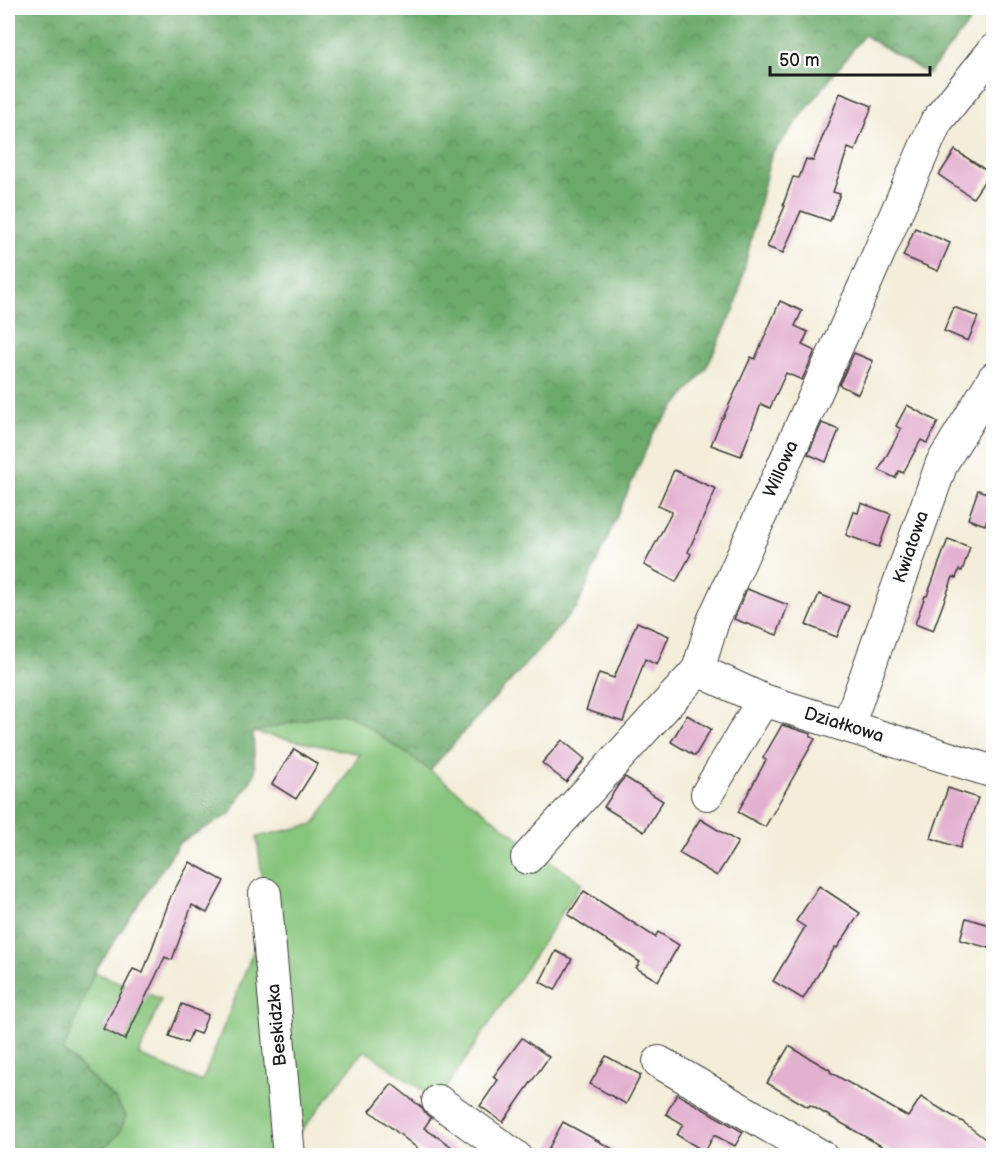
<svg xmlns="http://www.w3.org/2000/svg" width="1001" height="1163" viewBox="0 0 1001 1163" font-family="'Balsamiq Sans',sans-serif">
<style>
.green{fill:#86c57c;stroke:#51704c;stroke-width:1.5}
.forest{fill:url(#forest-crowns);stroke:#446344;stroke-width:1.5}
.building{fill:#e3b1d0}
.lines{fill:none;stroke-linecap:round;stroke-linejoin:round}
.minor-casing{stroke:#3c3b38;stroke-width:34}
.minor{stroke:#fff;stroke-width:32}
.labels{text-anchor:middle;dominant-baseline:central;stroke-width:5;stroke-linejoin:round;paint-order:stroke}
.street-label{font-size:18px;fill:#1c1c1c;stroke:#fff}
</style>
<defs>
<pattern id="forest-crowns" width="20" height="18" patternUnits="userSpaceOnUse" patternTransform="scale(1.5)"><rect width="20" height="18" fill="#6caa6c"/><path d="M2 6a3 3 0 1 1 6 0M12 15a3 3 0 1 1 6 0" fill="none" stroke="#588a58"/></pattern>
</defs>
<rect width="100%" height="100%" fill="#fff"/>
<filter id="ink" filterUnits="userSpaceOnUse"><feTurbulence type="fractalNoise" baseFrequency=".0167" numOctaves="2"/><feDisplacementMap in="SourceGraphic" scale="12" xChannelSelector="R" yChannelSelector="G"/><feConvolveMatrix kernelMatrix="1 2 1 2 8 2 1 2 1" color-interpolation-filters="sRGB"/></filter>
<filter id="wash" filterUnits="userSpaceOnUse"><feTurbulence type="fractalNoise" baseFrequency=".008" numOctaves="4" result="noise"/><feDisplacementMap in="SourceGraphic" scale="24" xChannelSelector="R" yChannelSelector="G"/><feGaussianBlur stdDeviation="1.35" result="paint"/><feColorMatrix in="noise" values="0 0 0 0 0 0 0 0 0 0 0 0 0 0 0 0 0 1.4 0 .05"/><feComposite in="paint" operator="in"/></filter>
<g filter="url(#wash)">
<rect width="100%" height="100%" fill="#f3edd9"/>
<polygon class="green" points="330,713 349,714 430,770 534,850 582,883 438,1101 364,1050 289,1147 289,1155 95,1155 118,1134 63,1051 94,972 161,999 139,1055 202,1082 267,916 257,837 314,824 360,754 253,732"/>
<polygon class="forest" points="8,8 981,8 928,74 864,35 771,155 735,308 705,370 654,432 577,607 430,770 349,714 330,713 253,732 255,774 229,815 180,842 94,972 63,1051 116,1100 126,1116 119,1134 95,1155 8,1155"/>
<g id="blocks">
<g class="building">
<polygon points="840,93 872,106 855,151 848,148 833,192 840,194 830,221 801,211 783,253 767,247 785,206 783,205 793,177 799,178 806,159 813,161"/>
<polygon points="955,150 990,173 973,198 939,175"/>
<polygon points="915,228 950,243 938,271 903,256"/>
<polygon points="780,301 802,311 795,326 808,332 802,345 815,351 802,380 786,373 770,408 761,404 741,456 711,445 722,418 723,418 751,357 755,359"/>
<polygon points="954,307 978,317 968,341 944,331"/>
<polygon points="854,353 873,361 858,394 839,385"/>
<polygon points="907,405 938,422 927,443 921,440 903,473 899,471 895,478 879,470 901,429 896,426"/>
<polygon points="822,423 839,430 826,462 808,454"/>
<polygon points="674,470 716,489 688,552 691,554 676,582 644,565 672,512 658,506"/>
<polygon points="978,490 993,495 993,499 985,525 968,519"/>
<polygon points="861,503 891,514 879,547 846,535 854,512 858,513"/>
<polygon points="948,539 970,547 962,571 959,570 956,578 953,577 933,631 915,624 925,596 927,596"/>
<polygon points="747,589 788,605 777,635 734,619"/>
<polygon points="819,594 849,606 837,637 806,625"/>
<polygon points="637,622 669,636 657,665 645,659 623,722 586,710 599,673 614,678"/>
<polygon points="687,715 711,729 695,756 671,742"/>
<polygon points="782,725 811,734 810,736 815,739 765,827 738,812 766,760 763,758"/>
<polygon points="562,740 585,759 566,782 542,763"/>
<polygon points="294,749 318,764 296,799 272,784"/>
<polygon points="625,777 663,801 644,832 604,807 619,784"/>
<polygon points="948,788 978,798 960,848 931,838"/>
<polygon points="700,819 738,842 717,876 679,853"/>
<polygon points="190,862 224,881 207,913 192,905 172,960 165,957 125,1040 103,1029 133,969 143,973 171,896"/>
<polygon points="819,886 860,913 837,948 835,947 803,999 773,981 805,927 796,921"/>
<polygon points="584,891 655,937 658,932 679,945 658,981 636,968 640,962 568,915"/>
<polygon points="966,918 993,926 993,949 960,940"/>
<polygon points="556,951 572,959 555,990 540,982"/>
<polygon points="182,1004 208,1015 200,1034 192,1031 187,1043 169,1036"/>
<polygon points="522,1038 549,1057 503,1122 480,1106 498,1080 493,1077"/>
<polygon points="789,1046 830,1070 830,1072 908,1117 921,1097 963,1122 993,1145 993,1155 897,1155 810,1105 808,1107 767,1083"/>
<polygon points="606,1056 641,1075 626,1104 590,1084"/>
<polygon points="392,1084 421,1107 427,1115 431,1118 424,1128 464,1155 426,1155 370,1111"/>
<polygon points="677,1094 743,1132 735,1146 714,1135 705,1152 677,1135 683,1124 666,1114"/>
<polygon points="563,1122 624,1155 545,1155"/>
</g>
</g>
</g>
<g filter="url(#ink)">
<use href="#blocks" fill-opacity="0" stroke="#3c3b38" stroke-width="1.5"/>
<g class="lines">
<defs>
<g id="minor">
<polyline points="698,670 763,700 994,772"/>
<polyline points="848,726 942,463 994,378"/>
<polyline points="707,794 763,700"/>
<polyline points="527,858 698,670 713,621 867,280 936,122 994,50"/>
<polyline points="265,894 289,1156"/>
<polyline points="659,1062 821,1156"/>
<polyline points="438,1101 515,1156"/>
</g>
</defs>
<use href="#minor" class="minor-casing"/>
<use href="#minor" class="minor"/>
</g>
</g>
<g class="labels">
<g class="street-label">
<text transform="translate(781 469) rotate(-66)">Willowa</text>
<text transform="translate(911 547) rotate(-71)">Kwiatowa</text>
<text transform="translate(844 725) rotate(17)">Działkowa</text>
<text transform="translate(277 1025) rotate(-95)">Beskidzka</text>
</g>
</g>
<rect width="1001" height="1163" fill="none" stroke="#fff" stroke-width="30"/>
<path d="M770 66v9h160v-9" fill="none" stroke="#1c1c1c" stroke-width="3"/>
<text x="779" y="66" font-size="18" fill="#1c1c1c" stroke="#ffffff" stroke-width="4.5" paint-order="stroke">50 m</text>
</svg>
